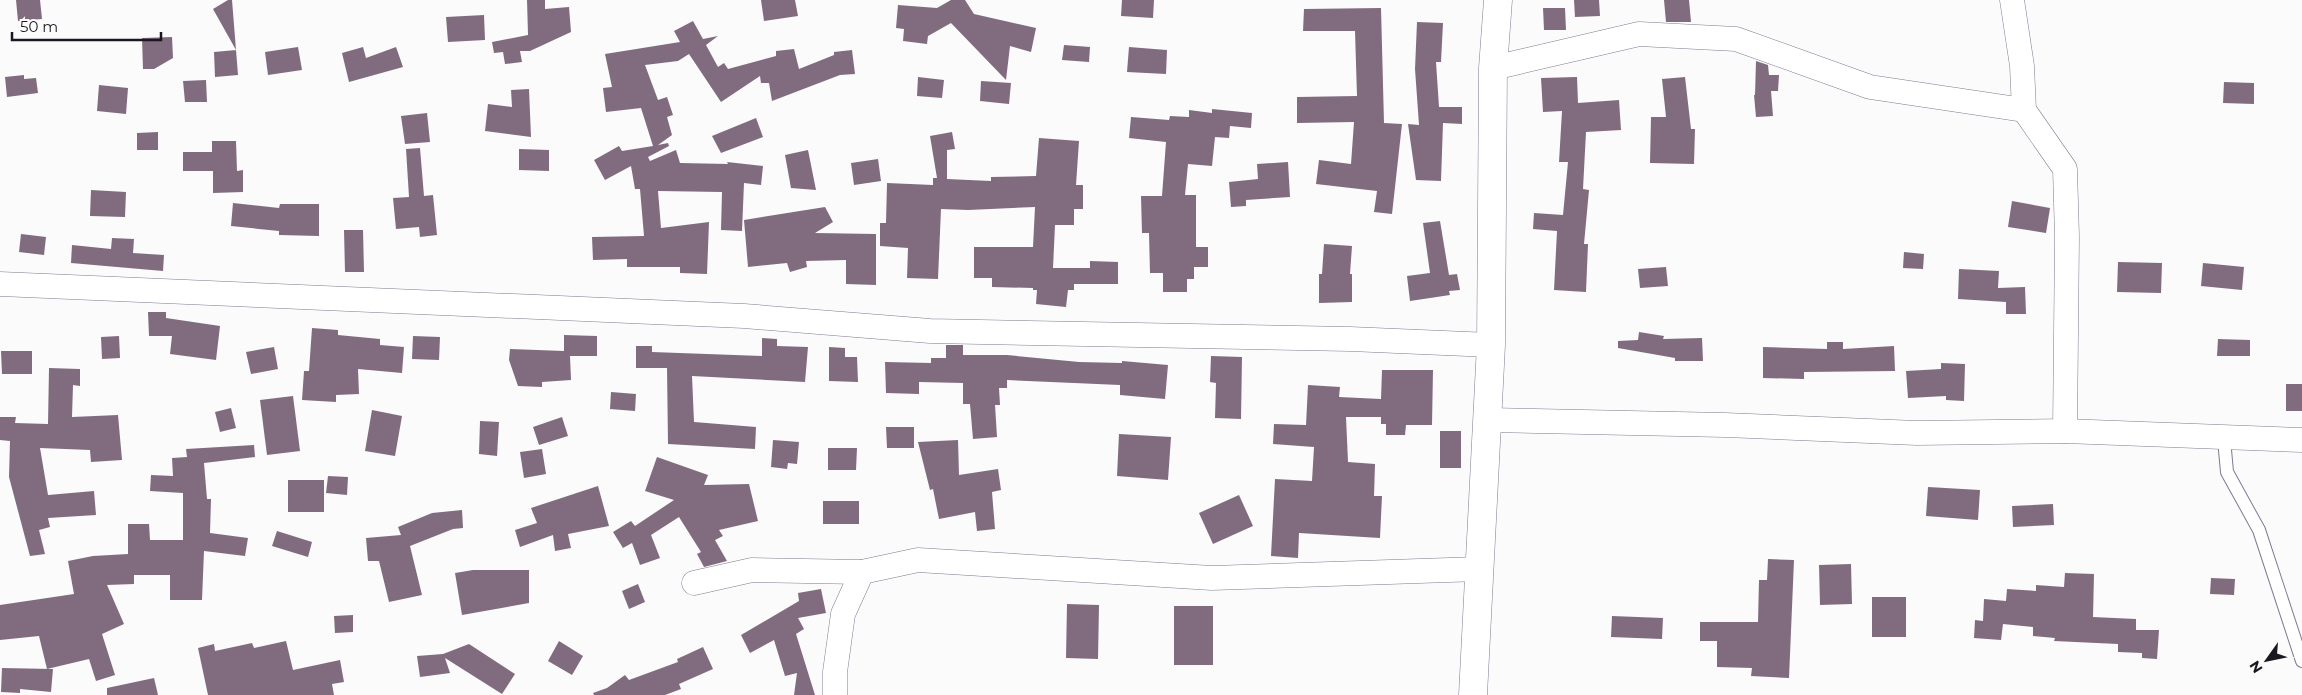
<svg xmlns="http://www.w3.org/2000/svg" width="2302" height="695" viewBox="0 0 2302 695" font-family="Montserrat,sans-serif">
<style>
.building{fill:#816c7f}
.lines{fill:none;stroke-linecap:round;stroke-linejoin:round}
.lane-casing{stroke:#7f7a93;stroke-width:14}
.street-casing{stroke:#7f7a93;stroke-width:25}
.secondary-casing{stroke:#7f7a93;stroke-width:29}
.lane{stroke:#fff;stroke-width:12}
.street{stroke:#fff;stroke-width:24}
.secondary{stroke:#fff;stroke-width:28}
</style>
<rect width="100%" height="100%" fill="#fbfbfb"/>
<g class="building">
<polygon points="16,0 40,0 42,19 18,21"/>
<polygon points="228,0 232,0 238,75 215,77 214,52 236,50 213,9"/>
<polygon points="527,0 545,0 545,9 569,7 571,32 530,51 520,51 522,62 505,64 503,52 494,53 492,42 528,35"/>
<polygon points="761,0 795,0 798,16 764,21"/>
<polygon points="951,0 965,0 974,14 1036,28 1031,52 1010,46 1006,80 951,23 928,36 927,44 903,41 904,29 896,28 898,5 937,8"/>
<polygon points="1122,0 1154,0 1153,18 1121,16"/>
<polygon points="1574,0 1599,0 1600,16 1575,17"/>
<polygon points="1664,0 1689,0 1691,22 1666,22"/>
<polygon points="1381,8 1384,123 1402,124 1392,214 1374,212 1377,191 1316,184 1319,160 1351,164 1354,122 1297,123 1297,97 1357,96 1355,31 1303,31 1304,9"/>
<polygon points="1543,8 1565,8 1566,30 1544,30"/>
<polygon points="484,15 485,40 448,42 446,17"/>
<polygon points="693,21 703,39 718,36 706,45 718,67 724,63 728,69 776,56 776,51 794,49 799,69 834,55 834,52 852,50 855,74 840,75 772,101 769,83 761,83 760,76 721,102 689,54 678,61 645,65 658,100 667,97 673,115 667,117 672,135 658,145 668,143 669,146 648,157 650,161 676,150 680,163 728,164 727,162 763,166 761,185 744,183 742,231 721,230 722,192 658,191 661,228 709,222 707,274 680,273 680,267 627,267 627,259 593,260 592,237 644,236 640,189 635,189 631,166 605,180 594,160 619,146 622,151 653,146 641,108 606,112 603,88 612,87 605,54 680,42 674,31"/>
<polygon points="1417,22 1443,23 1441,62 1436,62 1439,107 1462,107 1462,124 1443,123 1441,181 1416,180 1408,124 1419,125 1415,69"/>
<polygon points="172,37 173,58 154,69 143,69 142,38"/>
<polygon points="1064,45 1090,47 1089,62 1062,60"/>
<polygon points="298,47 302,70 268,75 265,52"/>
<polygon points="363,47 366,58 396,47 403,67 349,82 342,53"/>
<polygon points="1129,47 1167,50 1166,74 1127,72"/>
<polygon points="1756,61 1768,65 1769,75 1779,75 1778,91 1771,91 1773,116 1756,117 1754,95 1755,95"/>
<polygon points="24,75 24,79 36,78 38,93 7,97 5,77"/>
<polygon points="918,77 944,80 942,98 917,96"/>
<polygon points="1577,77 1578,103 1619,100 1621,130 1586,132 1583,189 1589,190 1584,244 1588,244 1586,292 1554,290 1557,231 1533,229 1534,213 1563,215 1568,162 1559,162 1562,111 1543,112 1541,78"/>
<polygon points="1685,77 1691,129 1695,129 1694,164 1650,163 1651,117 1666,117 1662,79"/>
<polygon points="206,80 207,102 185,102 183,81"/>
<polygon points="981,81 1011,83 1009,104 980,101"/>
<polygon points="2224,82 2254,83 2254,104 2223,103"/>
<polygon points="99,85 128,88 126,114 97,111"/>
<polygon points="529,89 531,137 485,131 488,104 512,107 511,90"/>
<polygon points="1212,109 1252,113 1251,128 1230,126 1229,138 1215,137 1212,166 1188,164 1185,195 1196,195 1196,247 1208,247 1208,267 1194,267 1194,279 1187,279 1187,292 1163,292 1163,273 1150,273 1149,233 1142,233 1141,196 1162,196 1166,142 1129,138 1131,117 1169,120 1170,116 1189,117 1189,110 1212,113"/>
<polygon points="427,113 430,142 405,144 401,116"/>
<polygon points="756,118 763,137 721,153 712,136"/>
<polygon points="158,132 158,150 137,150 137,133"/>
<polygon points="952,132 955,149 947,150 947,179 991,181 991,177 1036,176 1039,138 1079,141 1076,185 1083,185 1083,209 1074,209 1074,225 1055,225 1053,268 1090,268 1090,261 1118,262 1118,284 1074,284 1074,290 1068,290 1066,307 1036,304 1037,290 1033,290 1033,288 992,287 992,278 974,278 974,247 1033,247 1035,207 968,210 941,209 938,279 907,278 908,248 880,246 880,223 886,223 887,183 933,185 933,178 937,178 930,136"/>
<polygon points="212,141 236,141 237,171 243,170 243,192 213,193 213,171 183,171 183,152 212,152"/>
<polygon points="420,148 424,196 433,195 437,235 420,237 419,227 396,229 393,198 409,197 406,149"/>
<polygon points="519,149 549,150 549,171 519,170"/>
<polygon points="808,150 816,190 791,188 785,155"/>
<polygon points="878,159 881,181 854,185 851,163"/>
<polygon points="1288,162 1290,197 1246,200 1246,206 1231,207 1229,182 1258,179 1257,164"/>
<polygon points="91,190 126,192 125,217 90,216"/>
<polygon points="2012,201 2050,208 2046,233 2008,227"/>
<polygon points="233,203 279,208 280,204 319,204 319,236 279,235 279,231 231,226"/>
<polygon points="825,207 833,222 815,233 876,234 876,285 846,284 846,260 806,261 807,267 790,272 787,263 748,267 744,220"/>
<polygon points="1440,221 1449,275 1457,274 1460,290 1449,291 1450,295 1410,301 1407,276 1430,273 1423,223"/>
<polygon points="344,230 363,230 364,272 345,272"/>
<polygon points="21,234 46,237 44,255 19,252"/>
<polygon points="112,238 134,239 133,253 164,255 163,271 71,263 72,245 111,249"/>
<polygon points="1324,244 1352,246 1350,274 1352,274 1352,302 1319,303 1319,274 1322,274"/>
<polygon points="1904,252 1924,254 1923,269 1903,268"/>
<polygon points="2118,262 2162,263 2161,293 2117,292"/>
<polygon points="2203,263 2244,267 2242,290 2201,286"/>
<polygon points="1666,267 1668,286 1640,288 1638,269"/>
<polygon points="1959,269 1999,271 1998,288 2025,287 2026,314 2006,314 2006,302 1958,299"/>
<polygon points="148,312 166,312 166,318 220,326 216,360 170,354 172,336 149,336"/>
<polygon points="312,328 338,330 338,335 380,339 380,345 404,347 402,373 358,369 359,394 336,395 336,402 302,400 304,371 309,371"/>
<polygon points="1639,332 1664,336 1663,339 1702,338 1703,361 1675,361 1675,358 1618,348 1618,341 1638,340"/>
<polygon points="564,335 597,336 597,356 570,356 571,380 542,382 542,387 518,386 509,360 510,349 564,351"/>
<polygon points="119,336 120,358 102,359 101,337"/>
<polygon points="413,336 440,337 439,360 412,359"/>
<polygon points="762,338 777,339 777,346 808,347 805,382 692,376 694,422 756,427 755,449 668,444 667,368 636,368 636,346 652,346 652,352 762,356"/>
<polygon points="2218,339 2250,340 2250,356 2217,356"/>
<polygon points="1827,342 1843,342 1843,349 1894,346 1895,371 1804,372 1804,379 1763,378 1763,347 1827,349"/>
<polygon points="946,345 963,345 963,355 1007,355 1079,362 1122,363 1122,361 1168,365 1165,399 1120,395 1120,385 1007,380 1007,388 999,388 1000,405 995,405 997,437 973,439 970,404 963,404 963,383 919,382 919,394 886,393 885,362 931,363 931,358 946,358"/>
<polygon points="274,347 278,369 251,374 246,352"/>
<polygon points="829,347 845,348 845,357 857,357 858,382 829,381"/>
<polygon points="1,351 32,351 32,374 2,374"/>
<polygon points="1211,356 1242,357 1241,419 1215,418 1216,383 1210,382"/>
<polygon points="1941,363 1965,364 1964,401 1946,400 1946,396 1908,398 1906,371 1941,369"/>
<polygon points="49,368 80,369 80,386 73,385 72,417 118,415 122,460 91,462 90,450 40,448 48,495 94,491 96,515 48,518 50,527 39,530 45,554 30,556 9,477 10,441 0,440 0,417 16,417 15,423 48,424"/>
<polygon points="1382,370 1433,370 1432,425 1406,425 1405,435 1386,435 1386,424 1381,424 1381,417 1346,417 1348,462 1375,464 1374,496 1382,496 1380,538 1299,533 1298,558 1271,556 1275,479 1312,481 1314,447 1273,444 1274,424 1306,425 1308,385 1340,387 1339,397 1381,399"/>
<rect x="2286" y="384" width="16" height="27"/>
<polygon points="611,392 636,394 635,411 610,409"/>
<polygon points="293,396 300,451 267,455 260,400"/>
<polygon points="231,408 236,428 220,432 215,412"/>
<polygon points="372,410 402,416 395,456 365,451"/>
<polygon points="562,417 568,436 539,445 533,427"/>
<polygon points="480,421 499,422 497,456 479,454"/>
<polygon points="886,427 914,427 914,448 887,448"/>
<rect x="1440" y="431" width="21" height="37"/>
<polygon points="1119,434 1171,437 1168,480 1117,476"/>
<polygon points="773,440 799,442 797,464 788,463 787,469 771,467"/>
<polygon points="958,440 959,475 998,469 1001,490 992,492 995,529 977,531 975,512 939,519 933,489 930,490 918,442"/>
<polygon points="254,445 255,457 204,463 207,499 211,499 210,533 248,538 245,556 204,551 202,600 170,600 170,575 134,575 134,584 107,585 124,624 102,634 115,675 96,681 89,659 47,669 39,636 0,640 0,605 74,594 68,561 93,556 128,554 128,524 149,524 150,540 183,540 183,493 150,491 151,475 173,476 172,458 187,457 186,449"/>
<polygon points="828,448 857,448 856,470 828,470"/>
<polygon points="542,449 546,474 524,478 520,452"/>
<polygon points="657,457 708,475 704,485 749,484 758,521 719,530 723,536 715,540 727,561 704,567 697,554 701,552 679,517 651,535 660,558 640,565 632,543 623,548 613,532 631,521 635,526 674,500 645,491"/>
<polygon points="328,476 348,477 347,495 326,493"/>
<rect x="288" y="480" width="36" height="32"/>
<polygon points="598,486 609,526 568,534 571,548 555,551 553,535 520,547 515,530 537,523 531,508"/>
<polygon points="1928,487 1980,490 1978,520 1926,516"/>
<polygon points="1239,495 1253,526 1213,544 1199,513"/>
<rect x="823" y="501" width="36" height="23"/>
<polygon points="2053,504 2054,525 2013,527 2012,506"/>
<polygon points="462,510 463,528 453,529 410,546 422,595 389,602 379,561 368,561 366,538 401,535 398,527 432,513"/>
<polygon points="277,531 312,542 308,557 272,546"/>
<polygon points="1768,559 1794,560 1789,678 1751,676 1752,668 1717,667 1717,641 1700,641 1700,622 1758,622 1759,580 1767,580"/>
<polygon points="1851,564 1852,604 1820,605 1819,565"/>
<polygon points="473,570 529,570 529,603 462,615 455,573"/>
<polygon points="2065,573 2094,574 2093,617 2136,619 2136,630 2159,630 2157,659 2142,658 2142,653 2118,652 2118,644 2054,641 2055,638 2033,636 2033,627 2003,624 2001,640 1974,638 1975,620 1983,621 1984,599 2006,601 2007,589 2036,591 2036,585 2064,587"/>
<polygon points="2211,578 2235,579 2234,595 2210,594"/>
<polygon points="638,584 645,602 629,609 622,591"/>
<polygon points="821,589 826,613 798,618 804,629 796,634 815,695 794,695 797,673 785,676 774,640 750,653 741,635 799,601 798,593"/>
<rect x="1872" y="597" width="34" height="40"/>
<polygon points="1067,604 1099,605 1098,659 1066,658"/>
<rect x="1174" y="606" width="39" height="59"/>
<polygon points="353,615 353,632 335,633 334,616"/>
<polygon points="1612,616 1663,618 1662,639 1611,637"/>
<polygon points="286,641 293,670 340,660 344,682 332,684 334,695 208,695 198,648 214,644 215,651 252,643 254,648"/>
<polygon points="559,641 583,656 572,675 548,661"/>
<polygon points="469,644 515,674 502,694 445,658 450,673 420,677 417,656 443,654"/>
<polygon points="703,647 713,669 679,684 681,689 665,695 594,695 593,693 607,688 625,675 629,680 678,662 677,659"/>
<polygon points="2,668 53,669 51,692 20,689 20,693 1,692"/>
<polygon points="154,678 158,695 107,695 107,688"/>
</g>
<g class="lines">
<defs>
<polyline id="lane" points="2224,439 2227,472 2259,530 2302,661"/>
<g id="street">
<polyline points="2012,0 2022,66 2024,110 2065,169 2067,237 2065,431"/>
<polyline points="1493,68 1639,34 1736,39 1870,87 2024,110"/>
<polyline points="0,284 744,316 930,331 1350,339 1491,345"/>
<polyline points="1488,420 1725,425 1917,433 2065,431 2302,440"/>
<polyline points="694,583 752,570 862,572 918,560 1212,578 1479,569"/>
<polyline points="835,695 835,672 843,614 862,572"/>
</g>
<polyline id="secondary" points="1473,695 1491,345 1493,68 1498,0"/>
</defs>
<use href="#lane" class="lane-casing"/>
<use href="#street" class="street-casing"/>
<use href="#secondary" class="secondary-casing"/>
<use href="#lane" class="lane"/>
<use href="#street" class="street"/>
<use href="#secondary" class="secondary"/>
</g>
<g transform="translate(2267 660) rotate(237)" stroke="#fbfbfb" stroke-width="4" paint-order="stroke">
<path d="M0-4L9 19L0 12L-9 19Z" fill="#1a1721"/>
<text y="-8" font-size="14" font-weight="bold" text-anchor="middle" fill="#1a1721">N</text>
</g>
<path d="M12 32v8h149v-8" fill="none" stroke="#1a1721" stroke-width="2.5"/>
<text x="20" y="32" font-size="15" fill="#1a1721" stroke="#fbfbfb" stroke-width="4" paint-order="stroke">50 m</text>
</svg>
